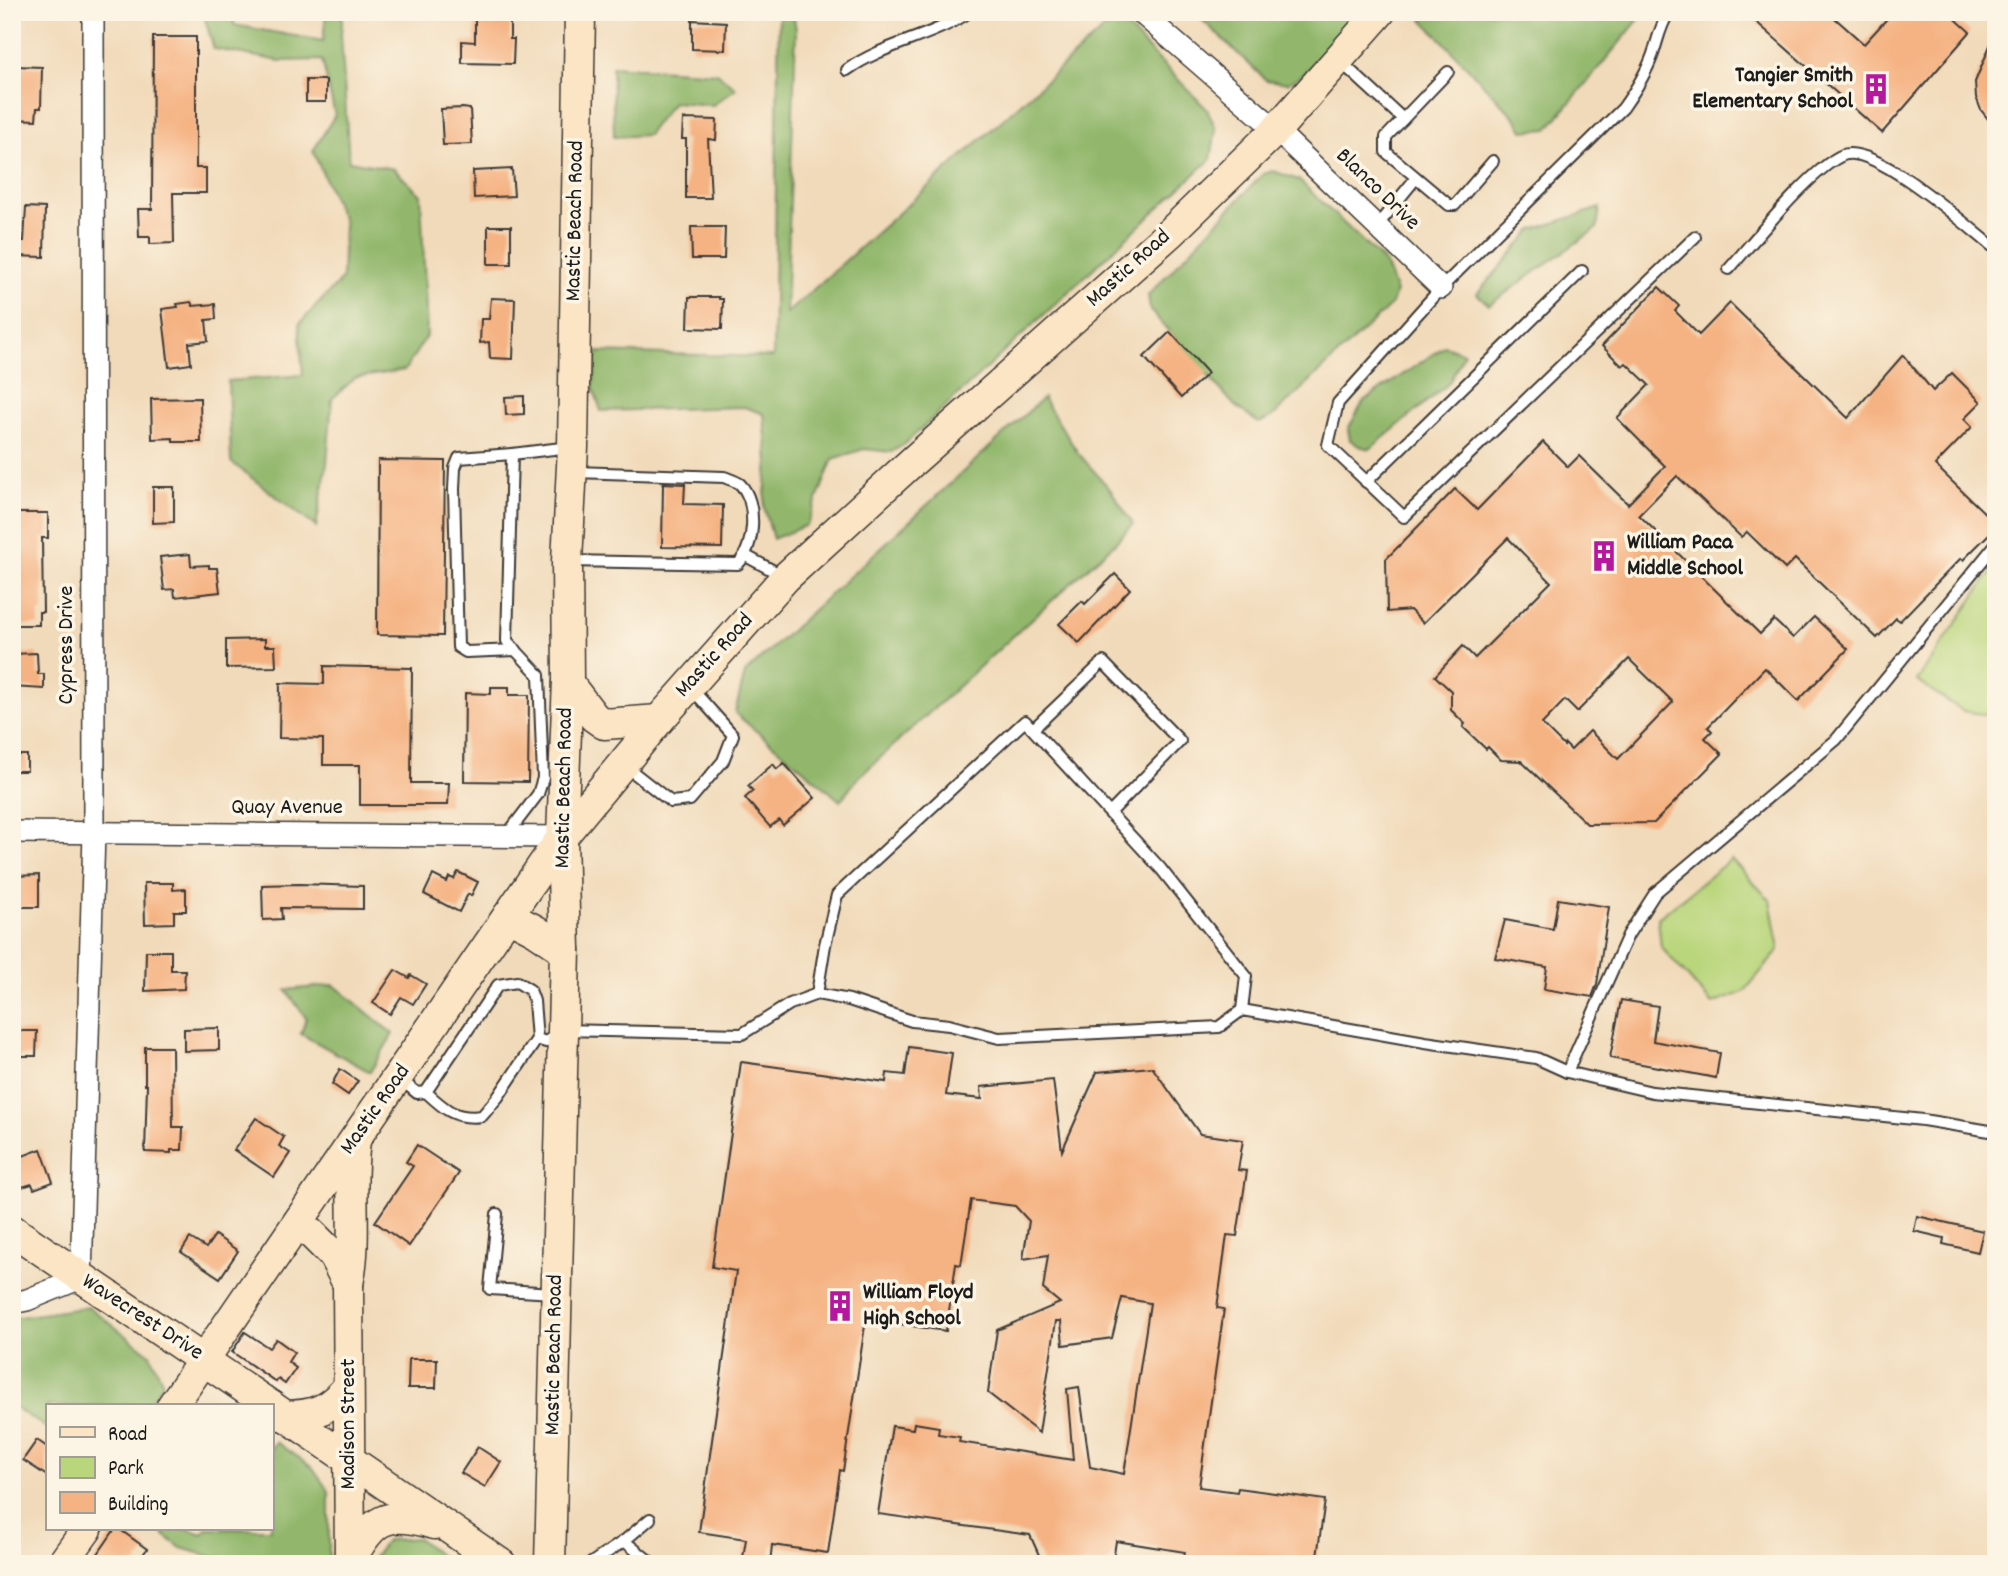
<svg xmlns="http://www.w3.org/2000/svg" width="2008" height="1576" viewBox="0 0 2008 1576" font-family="Dekko,sans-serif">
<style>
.green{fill:#b9d67c;stroke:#6a794c;stroke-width:2}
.forest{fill:#92b76c;stroke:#576a44;stroke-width:2}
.building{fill:#f5b282;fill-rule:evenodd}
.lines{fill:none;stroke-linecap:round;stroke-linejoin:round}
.lane-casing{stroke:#3c3834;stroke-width:14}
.street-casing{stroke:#3c3834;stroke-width:24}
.secondary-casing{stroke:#3c3834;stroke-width:33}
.lane{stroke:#fff;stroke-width:10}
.street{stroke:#fff;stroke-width:21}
.secondary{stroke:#fce5c4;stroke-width:30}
.labels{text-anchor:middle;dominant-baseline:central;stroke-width:7;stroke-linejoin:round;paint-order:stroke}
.poi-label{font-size:23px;font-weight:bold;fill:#1c1c1c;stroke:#fcf5e5;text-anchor:start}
.street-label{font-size:23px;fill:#1c1c1c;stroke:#fcf5e5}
</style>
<rect width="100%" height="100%" fill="#fcf5e5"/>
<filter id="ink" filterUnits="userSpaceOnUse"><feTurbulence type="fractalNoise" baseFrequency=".0143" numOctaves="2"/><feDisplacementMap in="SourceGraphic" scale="14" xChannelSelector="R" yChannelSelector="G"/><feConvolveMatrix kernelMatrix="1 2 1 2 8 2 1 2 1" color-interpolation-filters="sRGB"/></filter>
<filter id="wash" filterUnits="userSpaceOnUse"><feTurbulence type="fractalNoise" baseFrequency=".00686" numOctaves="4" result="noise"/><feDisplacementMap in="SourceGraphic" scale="28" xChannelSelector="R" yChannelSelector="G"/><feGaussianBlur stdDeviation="1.57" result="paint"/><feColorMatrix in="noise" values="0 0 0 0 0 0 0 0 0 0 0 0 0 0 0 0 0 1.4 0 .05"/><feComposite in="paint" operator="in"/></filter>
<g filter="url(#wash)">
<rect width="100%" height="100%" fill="#f1daba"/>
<g class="green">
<polygon points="1996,565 1996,716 1963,711 1917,681"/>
<polygon points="1731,859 1770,900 1779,950 1744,992 1712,1004 1661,947 1658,918"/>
</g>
<g class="forest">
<polygon points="203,12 233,12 234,25 323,41 326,12 343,12 341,34 349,161 394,169 421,195 427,335 405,370 355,378 332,399 327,463 316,527 231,462 228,381 303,375 299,324 342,279 344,223 313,151 335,115 322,60 280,61 214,49"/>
<polygon points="779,12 793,12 796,30 786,314 1117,17 1207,109 1216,129 1211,159 905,444 891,452 864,449 833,459 807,525 773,539 764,507 768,462 764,414 744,407 601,411 593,386 597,352 773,357"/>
<polygon points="1194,12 1359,12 1305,73 1288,83 1266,80"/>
<polygon points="1423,12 1645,12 1548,129 1523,131 1517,120 1422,19"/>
<polygon points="612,66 717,73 736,88 713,105 673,102 647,135 614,137"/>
<polygon points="1273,171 1299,180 1385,263 1396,292 1392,304 1272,417 1259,423 1235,406 1150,310 1148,295 1263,174"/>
<polygon points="1600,208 1597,228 1489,305 1477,294 1532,230"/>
<polygon points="1445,346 1464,353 1449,383 1370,449 1359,446 1350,440 1348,429 1364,401"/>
<path d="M1043 398 1078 453 1110 489 1133 524 1115 543 858 778 840 801C807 770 769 743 735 713L745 673Z"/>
<polygon points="334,985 393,1034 370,1072 301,1034 306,1018 286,990"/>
<polygon points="89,1307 150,1354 163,1383 148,1406 47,1406 47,1428 12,1406 12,1318"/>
<polygon points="276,1442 313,1468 329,1492 329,1564 239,1564 181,1548 164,1535 163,1529 188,1529 202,1534 206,1529 271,1529 271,1448"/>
<polygon points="418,1538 450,1564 374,1564 374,1557 387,1540"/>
</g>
<g id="blocks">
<g class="building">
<polygon points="475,12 510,12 510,39 514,39 513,64 462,63 462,41 475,42"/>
<polygon points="1745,12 1828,12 1864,44 1893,12 1948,12 1970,32 1882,133"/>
<polygon points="692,20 726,22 725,50 692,49"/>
<polygon points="1996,31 1996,129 1981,110 1976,97 1975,82"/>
<polygon points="153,37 196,37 196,168 206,168 206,193 173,193 174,243 150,244 150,237 139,237 138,209 152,209"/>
<polygon points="14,66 42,67 41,108 37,108 36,120 12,119"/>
<rect x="306" y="80" width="20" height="22"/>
<polygon points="463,108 470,109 472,144 443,145 441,109"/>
<polygon points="683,119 717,120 716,140 708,139 711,198 686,198 686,139 682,139"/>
<polygon points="512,169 514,196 474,198 473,171"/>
<polygon points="26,207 45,208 44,257 12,256 12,241 24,241"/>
<rect x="488" y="226" width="23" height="38"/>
<polygon points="691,227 725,227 724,259 692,259"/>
<path d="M1659 287 1679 306 1675 311 1699 335 1730 303 1848 418 1903 355 1933 391 1952 373 1981 402 1964 419 1972 427 1935 465 1996 524V527L1963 560 1961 558 1900 621 1896 618 1877 638 1795 559 1785 569 1747 532 1741 537 1677 476 1639 515 1760 634 1774 620 1793 638 1814 617 1848 649 1798 701 1765 668 1708 727 1712 731 1705 738 1722 754 1654 823 1587 824 1521 761 1501 760 1488 747 1486 749 1463 727 1465 724 1451 710V691L1435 676 1463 646 1475 658 1551 582 1508 538 1423 623 1410 610 1387 612 1386 559 1455 489 1477 510 1543 442 1568 467 1579 456 1628 504 1665 466 1617 418 1649 385 1626 363 1622 366 1602 346ZM1629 659 1673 702 1618 759 1590 731 1571 750 1565 744 1564 746 1542 724 1565 700 1577 712Z"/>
<polygon points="689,297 719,297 719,299 723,299 722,329 688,328"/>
<polygon points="491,298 515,299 513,359 490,358 489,342 480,343 481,319 489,319"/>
<polygon points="191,302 193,306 215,304 216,319 206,320 208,341 189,343 191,364 169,367 162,309 178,307 177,304"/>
<polygon points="1170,332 1208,373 1181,398 1144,357"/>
<polygon points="524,396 524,414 506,415 505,397"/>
<polygon points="200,398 201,442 173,442 173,438 152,439 151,399"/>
<polygon points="378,460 445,461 443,636 377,635"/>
<polygon points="663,483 685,484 684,504 723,505 722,548 662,547"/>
<polygon points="153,487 174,487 174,522 153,523"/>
<polygon points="12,513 48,513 48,538 42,538 43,612 39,612 39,625 12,625"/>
<polygon points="190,554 191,566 209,565 209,568 217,568 220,592 175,597 174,589 164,590 160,557"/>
<polygon points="1115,574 1130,589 1079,643 1059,624 1082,601 1085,604"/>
<polygon points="265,639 265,646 275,646 276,667 226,668 226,640"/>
<polygon points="37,653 38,674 44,674 44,689 12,687 12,654"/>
<polygon points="324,666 412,668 411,783 449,783 448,805 360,805 360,765 323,765 323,739 279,738 280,683 324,684"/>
<polygon points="491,687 509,687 509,695 529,695 528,782 464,781 465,693 491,694"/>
<rect x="12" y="755" width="15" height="16"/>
<polygon points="784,763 815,798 783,825 779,820 770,827 745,798 753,791 748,786 773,764 777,769"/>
<polygon points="458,872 478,882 471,896 468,894 459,912 424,894 433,875 447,882 449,877 454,879"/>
<polygon points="39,875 39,907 12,907 12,876"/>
<polygon points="144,883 173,883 173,890 186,889 186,911 174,911 174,923 145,924"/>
<polygon points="299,884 363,886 363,909 281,908 282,919 263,920 262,885"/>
<polygon points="1558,899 1609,907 1597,984 1592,997 1544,989 1547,967 1495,958 1505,920 1553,929"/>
<polygon points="146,951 171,951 171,970 185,970 184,989 145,991"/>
<polygon points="395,970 409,978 411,975 426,984 413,1004 401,997 390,1014 373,1003"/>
<polygon points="1621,1000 1658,1006 1653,1041 1720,1053 1716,1078 1610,1058"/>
<polygon points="219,1028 219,1050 184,1051 184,1029"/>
<polygon points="12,1031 37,1031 36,1056 12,1056"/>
<polygon points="145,1047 172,1047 173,1127 183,1127 182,1150 171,1150 171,1153 145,1152 147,1085 145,1085"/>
<polygon points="909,1047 952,1053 946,1095 982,1099 981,1087 1053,1080 1062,1151 1097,1072 1152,1067 1200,1134 1243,1140 1238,1170 1247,1171 1237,1236 1227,1235 1217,1308 1224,1309 1199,1487 1237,1492 1238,1488 1325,1500 1316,1564 1219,1564 1184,1558 1185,1552 1116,1541 1114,1554 1106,1564 1043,1564 1030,1535 878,1514 892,1426 913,1429 914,1423 939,1427 938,1434 960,1437 959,1442 1073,1460 1067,1389 1079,1387 1090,1467 1124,1474 1150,1303 1122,1298 1112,1338 1063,1345 1061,1321 1056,1321 1039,1433 988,1393 997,1330 1060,1303 1043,1289 1048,1255 1023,1259 1029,1221 1015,1206 971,1200 961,1265 956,1264 946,1331 866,1319 843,1471 840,1470 828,1553 772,1545 770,1564 742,1564 746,1539 699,1532 736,1271 712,1267 741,1062 886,1082 887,1073 905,1075"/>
<polygon points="340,1069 358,1081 348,1095 332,1084"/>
<polygon points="256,1118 284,1137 279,1146 290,1153 274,1177 234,1150"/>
<polygon points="417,1145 459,1173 409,1246 375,1222 413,1166 406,1162"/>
<polygon points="41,1149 53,1182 34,1189 32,1184 22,1187 12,1160"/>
<polygon points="1917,1216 1983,1231 1978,1252 1943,1244 1944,1238 1914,1231"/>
<polygon points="215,1235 238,1251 220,1278 181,1252 190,1238 206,1248"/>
<polygon points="245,1332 269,1348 276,1339 294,1352 288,1362 296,1368 285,1384 278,1379 276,1382 232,1352"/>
<polygon points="409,1359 437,1359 436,1388 408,1388"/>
<polygon points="37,1440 47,1447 47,1476 23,1460"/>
<polygon points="478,1447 501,1462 485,1487 461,1473"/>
<polygon points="115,1529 119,1529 147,1549 136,1564 91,1564"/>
</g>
</g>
</g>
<g filter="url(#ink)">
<use href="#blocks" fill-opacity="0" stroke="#3c3834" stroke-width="2"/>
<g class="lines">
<defs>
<g id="lane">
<path d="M1669 12C1660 26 1658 39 1653 54 1646 74 1635 91 1623 108L1441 288 1338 403 1328 445 1404 517 1695 237"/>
<polyline points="1341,62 1403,119"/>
<path d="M847 70C885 43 931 38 969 12"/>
<polyline points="1448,72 1386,137 1386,152 1449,205 1455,205 1493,161"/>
<polyline points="1377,226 1416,178"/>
<path d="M1729 269C1753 242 1813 167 1843 155 1875 143 1968 227 1996 249"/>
<polyline points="512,454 459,458 455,468 454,489 458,647 466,652 516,650"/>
<polyline points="1366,482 1582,271"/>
<polyline points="746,556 783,576"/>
<path d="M567 561 738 564C755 547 758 502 740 484 736 481 729 479 724 477L575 472"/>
<polyline points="1033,729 1103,662 1180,741 1110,813"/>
<polyline points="624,765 671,802 690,800 723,761 733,735 691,688"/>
<polyline points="506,836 538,794 543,778 539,675 507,641 512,454 570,447"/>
<polyline points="817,994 825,945 837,895 1025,721 1161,869 1246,976 1242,1010"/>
<polyline points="537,1039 546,1042 562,1030 742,1034 790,1004 817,994 849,1000 912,1021 949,1025 999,1038 1219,1027 1242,1010 1425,1042 1536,1058 1567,1072 1652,1092 1923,1120 1996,1132"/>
<polyline points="1567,1072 1628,935 1655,893 1836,740 1996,544"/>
<path d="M399 1078 417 1093 426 1092C444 1109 456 1120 482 1116L498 1097 537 1039 534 1001 530 990 517 982 498 985 426 1092"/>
<polyline points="497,1214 490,1289 553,1293"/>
<polyline points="624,1541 653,1564"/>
<polyline points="590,1564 624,1541 650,1519"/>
</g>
<g id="street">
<polyline points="1140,12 1276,130 1441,288"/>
<polyline points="12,832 562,837"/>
<polyline points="12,1303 27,1300 81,1278 94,833 93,12"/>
</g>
<g id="secondary">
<polyline points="568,683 594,717 604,724 659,720"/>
<polyline points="508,916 535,930 565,950"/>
<polyline points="299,1221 333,1255 348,1284"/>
<polyline points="12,1230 271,1406"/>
<polyline points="172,1406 562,837 659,720 785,578 913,461 1171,232 1276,130 1380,12"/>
<polyline points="271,1406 501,1564"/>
<path d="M284 1416C315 1416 328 1410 348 1387"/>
<path d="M350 1561C373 1518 386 1510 434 1524"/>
<polyline points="62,1564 87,1529"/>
<path d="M350 1564 348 1284C358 1238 348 1189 355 1141"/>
<polyline points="550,1564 565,950 562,837 568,679 567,561 573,447 580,12"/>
</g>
</defs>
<use href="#lane" class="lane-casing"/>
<use href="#street" class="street-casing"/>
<use href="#secondary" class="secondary-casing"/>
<use href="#lane" class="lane"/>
<use href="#street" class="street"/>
<use href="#secondary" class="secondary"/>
</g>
</g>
<defs>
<symbol id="building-bare" viewBox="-9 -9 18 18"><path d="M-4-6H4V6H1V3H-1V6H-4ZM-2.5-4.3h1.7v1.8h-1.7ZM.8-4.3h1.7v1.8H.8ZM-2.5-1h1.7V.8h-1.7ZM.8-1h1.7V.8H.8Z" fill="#b5179e" stroke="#fcf5e5" stroke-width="2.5" paint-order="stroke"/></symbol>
</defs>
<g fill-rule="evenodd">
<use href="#building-bare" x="1854" y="67" width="44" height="44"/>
<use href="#building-bare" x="1582" y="534" width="44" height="44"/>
<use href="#building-bare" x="818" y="1284" width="44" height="44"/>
</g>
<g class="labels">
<g class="poi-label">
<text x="1853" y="76" text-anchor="end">Tangier Smith<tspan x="1853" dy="26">Elementary School</tspan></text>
<text x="1627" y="543">William Paca<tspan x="1627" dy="26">Middle School</tspan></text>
<text x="863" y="1293">William Floyd<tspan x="863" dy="26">High School</tspan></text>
</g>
<g class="street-label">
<text transform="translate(1377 190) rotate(44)">Blanco Drive</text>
<text transform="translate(576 221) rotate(-89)">Mastic Beach Road</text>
<text transform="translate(1129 269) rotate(-42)">Mastic Road</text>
<text transform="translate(67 645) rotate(-90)">Cypress Drive</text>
<text transform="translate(715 656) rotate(-48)">Mastic Road</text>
<text transform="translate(565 788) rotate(-89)">Mastic Beach Road</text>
<text x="287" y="808">Quay Avenue</text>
<text transform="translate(376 1110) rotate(-55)">Mastic Road</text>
<text transform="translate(142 1318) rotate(33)">Wavecrest Drive</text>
<text transform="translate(555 1355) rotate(-89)">Mastic Beach Road</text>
<text transform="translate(349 1424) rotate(-90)">Madison Street</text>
</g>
</g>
<rect width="2008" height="1576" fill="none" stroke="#fcf5e5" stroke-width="42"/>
<rect x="46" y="1404" width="228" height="126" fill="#fcf5e5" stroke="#a29e95" stroke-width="2"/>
<rect x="60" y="1427" width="35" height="10" fill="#fce5c4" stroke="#a29e95" stroke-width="2"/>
<text x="108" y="1440" font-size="21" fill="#1c1c1c">Road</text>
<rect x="60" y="1457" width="35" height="21" fill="#b9d67c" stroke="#a29e95" stroke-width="2"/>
<text x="108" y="1474" font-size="21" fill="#1c1c1c">Park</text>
<rect x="60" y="1492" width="35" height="21" fill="#f5b282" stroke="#a29e95" stroke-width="2"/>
<text x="108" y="1510" font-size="21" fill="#1c1c1c">Building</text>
</svg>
